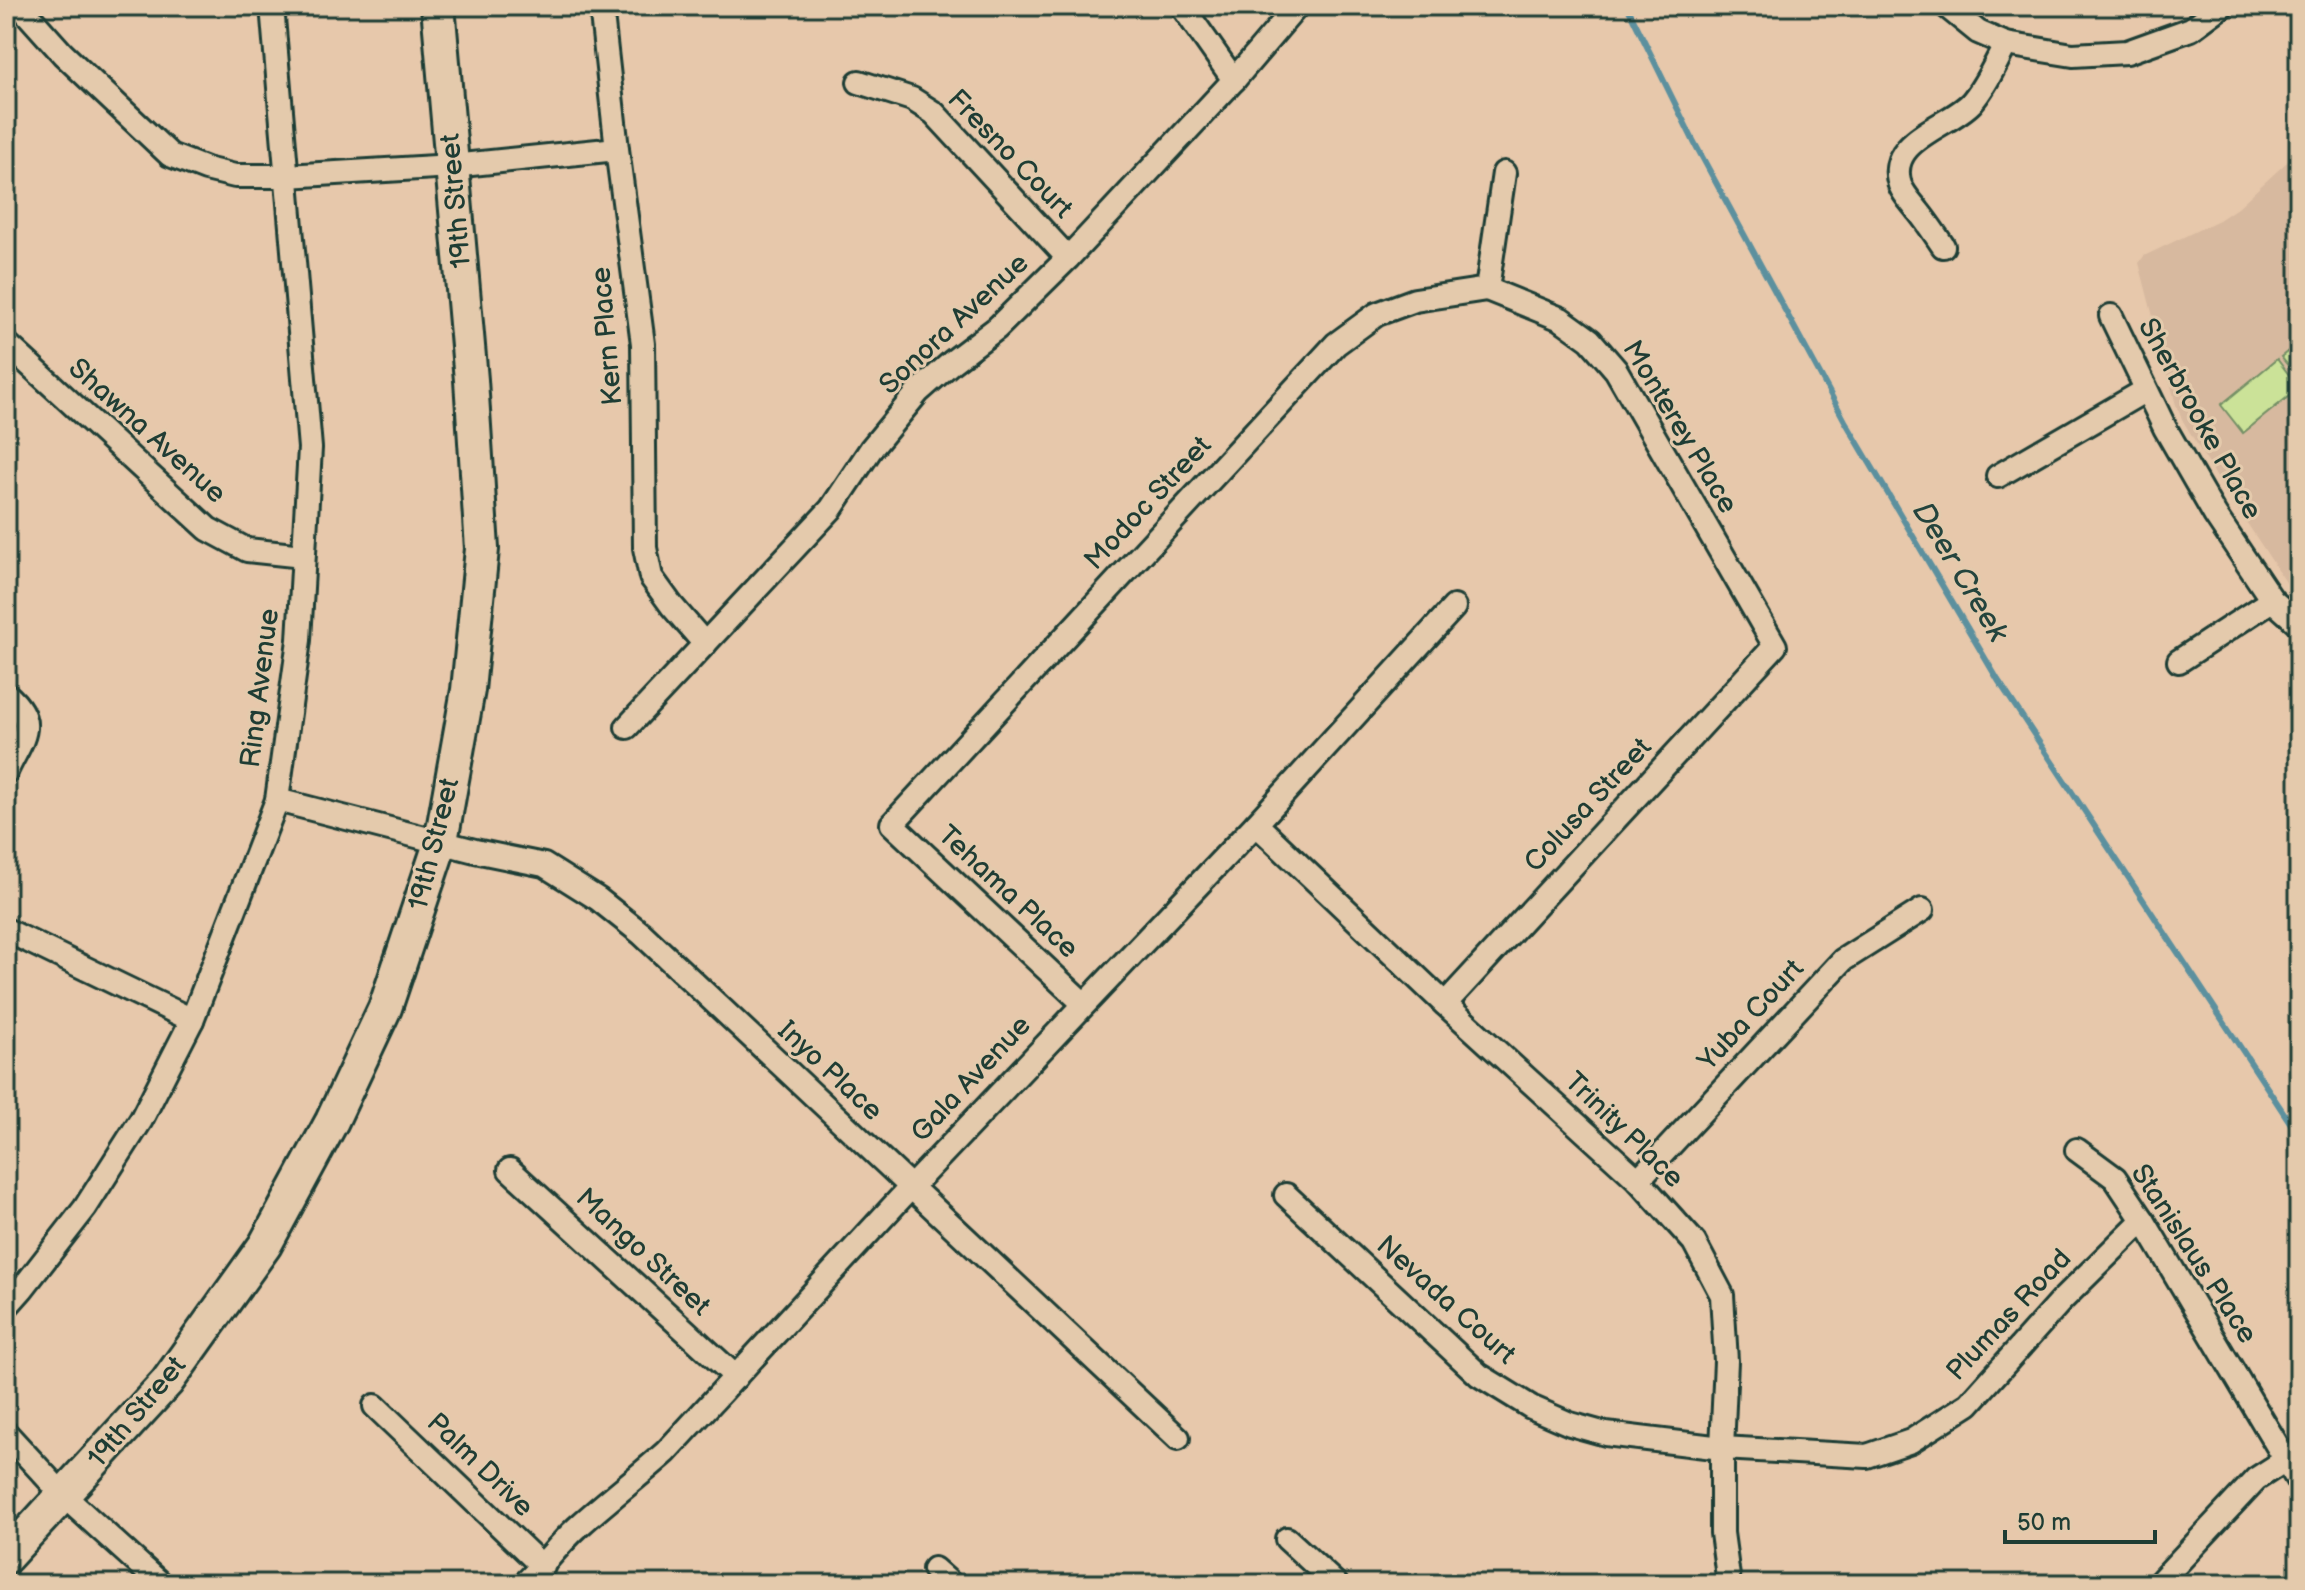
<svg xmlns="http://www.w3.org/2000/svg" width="2305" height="1590" viewBox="0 0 2305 1590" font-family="'Balsamiq Sans',sans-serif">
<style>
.built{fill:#d7b99f}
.green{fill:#cbe298;stroke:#759066;stroke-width:2}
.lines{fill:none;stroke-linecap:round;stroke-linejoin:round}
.stream{stroke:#5c909e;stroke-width:6}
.street-casing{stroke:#1f3d34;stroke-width:28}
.secondary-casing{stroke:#1f3d34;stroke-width:38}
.street{stroke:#e4caac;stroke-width:22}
.secondary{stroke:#e4caac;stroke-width:32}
.labels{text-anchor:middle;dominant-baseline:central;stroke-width:6;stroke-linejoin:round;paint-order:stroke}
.street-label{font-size:28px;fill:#1f3d34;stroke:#e4caac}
.water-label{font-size:30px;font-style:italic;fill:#24443d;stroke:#e4caac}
</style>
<rect width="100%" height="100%" fill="#e7c8ab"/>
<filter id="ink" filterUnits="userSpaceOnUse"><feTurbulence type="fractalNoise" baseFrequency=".0125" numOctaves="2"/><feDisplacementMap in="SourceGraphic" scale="16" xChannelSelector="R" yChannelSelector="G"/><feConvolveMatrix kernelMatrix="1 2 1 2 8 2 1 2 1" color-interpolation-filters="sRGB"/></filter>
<g filter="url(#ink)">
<polygon class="built" points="2299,151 2299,602 2216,476 2183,421 2176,405 2139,263 2144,256 2219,220 2237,208"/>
<g class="green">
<polygon points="2299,342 2299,379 2281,357"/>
<polygon points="2277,359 2299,388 2243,433 2221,405"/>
</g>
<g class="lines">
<polyline class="stream" points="1627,6 1694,142 1845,421 1998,680 2299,1136"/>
<defs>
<g id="street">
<polyline points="20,6 63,54 170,155 206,169 235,176 287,176 452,166 617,149"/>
<polyline points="601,6 617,149 643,344 645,548 651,577 672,606 705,644"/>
<polyline points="1182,6 1234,80"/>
<polyline points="1946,6 1978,32 2006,44 2073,55 2127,52 2191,29 2222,6"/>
<polyline points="859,82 912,99 934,113 1068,258"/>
<path d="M1943 246C1935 234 1927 222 1918 211 1912 203 1904 195 1900 185 1885 140 1948 127 1971 103 1986 86 1995 64 2006 44"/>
<polyline points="1487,289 1504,173"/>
<polyline points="2111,316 2165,428 2215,515 2272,600 2299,624"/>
<polyline points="6,343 208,529 247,550 303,556"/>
<polyline points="1998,476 2146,390"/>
<polyline points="2179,661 2272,600"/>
<path d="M6 694C41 724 20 740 6 772"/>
<polyline points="627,727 831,509 871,449 918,392 952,362 997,328 1068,258 1234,80 1297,6"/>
<polyline points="277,800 475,851 544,865 598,899 642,934 1178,1438"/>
<polyline points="1256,824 1445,1004 1638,1180 1694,1242 1722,1295 1726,1361 1722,1448 1722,1533 1729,1584"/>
<polyline points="6,930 192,1020"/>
<polyline points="1084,1004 892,824 1336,344 1377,314 1415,300 1487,289"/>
<polyline points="1445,1004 1775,646 1616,370 1590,340 1561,319 1487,289"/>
<polyline points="2077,1150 2115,1178 2143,1220 2299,1482"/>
<polyline points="510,1170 736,1377"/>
<polyline points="1638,1180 1843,960 1922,910"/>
<polyline points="1286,1195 1479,1375 1531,1407 1570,1424 1606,1434 1722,1448 1867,1456 1911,1441 1969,1404 2061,1301 2143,1220"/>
<polyline points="6,1307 22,1289 85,1208 141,1120 192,1020 277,800 299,640 310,448 272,6"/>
<polyline points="375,1406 543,1567"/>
<polyline points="6,1433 64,1496 161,1584"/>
<polyline points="1287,1539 1336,1584"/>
<polyline points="934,1569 951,1584"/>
<path d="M524 1584C544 1566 559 1543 580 1525 608 1500 638 1477 666 1452L910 1188 1256 824 1454 607"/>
<polyline points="2158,1584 2256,1479 2287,1459"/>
</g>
<polyline id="secondary" points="6,1557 167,1382 265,1245 332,1121 385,1008 441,841 468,690 482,549 471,380 438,6"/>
</defs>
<use href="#street" class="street-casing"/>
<use href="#secondary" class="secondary-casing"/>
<use href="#street" class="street"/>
<use href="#secondary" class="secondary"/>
</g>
</g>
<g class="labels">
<g class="street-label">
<text transform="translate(1010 154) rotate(46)">Fresno Court</text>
<text transform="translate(456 201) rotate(-95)">19th Street</text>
<text transform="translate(954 324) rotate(-43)">Sonora Avenue</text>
<text transform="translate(607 336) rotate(-95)">Kern Place</text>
<text transform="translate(2200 419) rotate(61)">Sherbrooke Place</text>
<text transform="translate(1680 427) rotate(59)">Monterey Place</text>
<text transform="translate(147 431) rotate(42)">Shawna Avenue</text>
<text transform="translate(1148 503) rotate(-47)">Modoc Street</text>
<text transform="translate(260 688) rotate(-83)">Ring Avenue</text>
<text transform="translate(1588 805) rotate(-47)">Colusa Street</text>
<text transform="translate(434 844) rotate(-76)">19th Street</text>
<text transform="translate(1008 892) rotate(43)">Tehama Place</text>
<text transform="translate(1751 1015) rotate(-47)">Yuba Court</text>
<text transform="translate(830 1071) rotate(43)">Inyo Place</text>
<text transform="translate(971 1079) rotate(-47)">Gala Avenue</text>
<text transform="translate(1624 1130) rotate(44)">Trinity Place</text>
<text transform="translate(643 1252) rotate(43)">Mango Street</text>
<text transform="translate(2194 1254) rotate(57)">Stanislaus Place</text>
<text transform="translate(1446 1300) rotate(42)">Nevada Court</text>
<text transform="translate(2009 1315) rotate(-47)">Plumas Road</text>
<text transform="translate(137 1412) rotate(-50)">19th Street</text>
<text transform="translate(480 1465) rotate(44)">Palm Drive</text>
</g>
<g class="water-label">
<text transform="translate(1960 572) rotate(59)">Deer Creek</text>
</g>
</g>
<rect width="2305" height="1590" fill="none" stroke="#e4caac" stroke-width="32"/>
<rect x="16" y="16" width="2273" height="1558" fill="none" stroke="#1f3d34" stroke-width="3" filter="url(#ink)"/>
<path d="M2005 1530v12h150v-12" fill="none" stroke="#1f3d34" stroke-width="4"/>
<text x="2017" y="1530" font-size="24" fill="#1f3d34" stroke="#e4caac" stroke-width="6" paint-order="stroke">50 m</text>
</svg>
